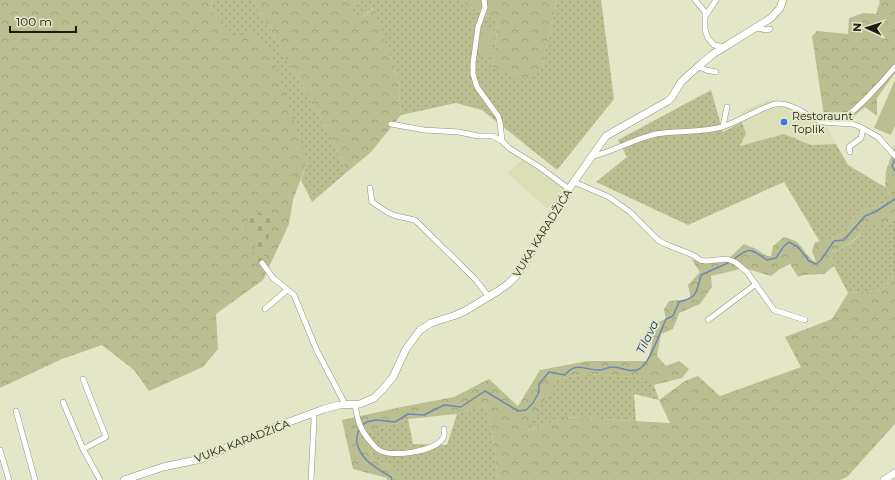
<svg xmlns="http://www.w3.org/2000/svg" width="895" height="480" viewBox="0 0 895 480" font-family="Montserrat,sans-serif">
<style>
.built{fill:#dbdfb7}
.grass{fill:url(#grass-dots)}
.forest{fill:url(#forest-crowns)}
.cemetery{fill:url(#cemetery-stones)}
.garden{fill:#babe90}
.lines{fill:none;stroke-linecap:round;stroke-linejoin:round}
.stream{stroke:#7089b2;stroke-width:1.5}
.street-casing{stroke:#929577;stroke-width:6}
.secondary-casing{stroke:#929577;stroke-width:8}
.street{stroke:#fff;stroke-width:5}
.secondary{stroke:#fff;stroke-width:7}
.poi-dot{fill:#3978e7;stroke:#e4e7c7;stroke-width:1.5}
.labels{text-anchor:middle;dominant-baseline:central;stroke-width:4;stroke-linejoin:round;paint-order:stroke}
.poi-label{font-size:11px;fill:#1c1d11;stroke:#e4e7c7;text-anchor:start}
.street-label{font-size:11px;fill:#1c1d11;stroke:#e4e7c7}
.water-label{font-size:12px;font-style:italic;fill:#1e3c72;stroke:#e4e7c7}
</style>
<defs>
<pattern id="grass-dots" width="8" height="8" patternUnits="userSpaceOnUse"><rect width="8" height="8" fill="#babe90"/><path d="M2 2h.1M6 6h.1" fill="none" stroke="#9fa37b" stroke-width="1.8" stroke-linecap="round"/></pattern>
<pattern id="forest-crowns" width="20" height="18" patternUnits="userSpaceOnUse"><rect width="20" height="18" fill="#babe90"/><path d="M2 6a3 3 0 1 1 6 0M12 15a3 3 0 1 1 6 0" fill="none" stroke="#9fa37b"/></pattern>
<pattern id="cemetery-stones" width="16" height="16" patternUnits="userSpaceOnUse"><rect width="16" height="16" fill="#babe90"/><path d="M2 7V4a2 2 0 0 1 4 0v3zM10 15v-3a2 2 0 0 1 4 0v3z" fill="#9fa37b"/></pattern>
</defs>
<rect width="100%" height="100%" fill="#e4e7c7"/>
<g class="built">
<polygon points="771,99 798,107 823,118 836,144 811,145 784,134 740,147 746,134 742,122 741,112"/>
<polygon points="523,159 565,189 550,211 507,173"/>
</g>
<g class="grass">
<polygon points="211,0 253,0 330,135 347,172 312,202 301,180 307,162 235,38 212,11"/>
<polygon points="364,0 461,0 462,2 498,22 493,68 542,67 557,0 601,0 614,99 557,170 482,110 456,103 401,115 398,78 373,8 357,21 347,8"/>
<path d="M711 90 723 132 742 122 746 134 740 146 784 134 811 145 836 144 848 165 885 187 891 197C889 199 887 202 884 203 867 213 855 204 849 230L829 240 820 242 784 182 688 225 596 182 627 157 618 140Z"/>
<path d="M895 217V276L882 290 848 293 834 266 830 253C848 245 857 243 865 224H885Z"/>
<polygon points="588,374 648,378 654,385 659,400 634,394 636,421 565,417 524,432 557,379"/>
<polygon points="485,405 494,444 498,480 403,480 403,478 394,467 373,460 365,433 408,419 413,444 447,445 457,414"/>
</g>
<g class="forest">
<polygon points="0,0 211,0 212,11 235,37 255,31 274,59 307,162 293,200 289,224 263,280 216,314 218,349 203,367 149,391 134,370 102,345 62,359 0,388"/>
<polygon points="253,0 364,0 348,8 357,21 374,8 398,78 401,115 371,152 347,172 330,135"/>
<polygon points="461,0 557,0 542,67 523,80 493,68 498,22 462,2"/>
<polygon points="878,0 895,0 895,73 877,98 877,116 865,107 853,117 824,116 812,36 817,31 848,34 849,18 863,13 876,14 880,1"/>
<path d="M895 145V217L885 224H865C857 242 847 245 830 253L834 266 824 274 803 275 798 277 790 264 780 269 771 276 744 268 711 276 712 287 700 304 679 313 673 329 661 334 657 356 666 366 679 361 689 369 682 378 654 385 648 378 588 374 557 379 525 432 564 417 670 423 659 400 685 381 698 376 720 396 801 367 785 337 832 319 848 293 882 290 895 276V424L847 477 840 480H498L494 444 485 405 457 414 408 419 365 433 373 460 394 467 403 478V480H387V478L353 469 342 420 406 406 454 397 489 379 518 406 540 370 588 361H648L656 323 666 319 664 309 669 301 691 299 688 285 700 272 692 260H727L744 244 756 249 767 256H771L773 246 784 237C788 238 794 240 797 242 804 248 808 259 816 262L812 251 815 242 829 240 849 230C855 204 867 213 884 203 887 202 889 199 891 197L885 187 886 171Z"/>
</g>
<polygon class="cemetery" points="251,208 273,220 262,263 251,262 258,237 245,230"/>
<g class="garden">
<polygon points="483,28 495,30 491,56 479,54"/>
<polygon points="895,80 895,126 891,135 874,128"/>
</g>
<g class="lines">
<g class="stream">
<polyline points="895,158 892,166 895,171"/>
<path d="M733 260C749 247 750 248 767 260L776 258 784 246 789 242 798 247 809 261 816 264 821 260 834 241 844 240 865 216 875 212 895 199"/>
<path d="M362 425 367 422 376 420 395 422 408 414 424 415 444 405 461 407 485 391 518 411 526 410 533 403 539 392V384L549 372 565 375C576 361 584 370 599 370 604 370 609 366 614 367 624 368 634 375 643 366 651 359 661 330 666 319L673 316 679 302C698 297 696 293 701 275L730 262"/>
<path d="M360 428C357 433 356 437 357 443 361 461 377 468 391 477L392 480"/>
</g>
<defs>
<g id="street">
<polyline points="484,0 485,7 478,27 473,63 473,74 477,87 498,116 500,122 502,141 509,148 541,168 569,189"/>
<polyline points="695,0 705,12 705,30 708,38 714,45 725,47"/>
<polyline points="706,15 716,0"/>
<polyline points="757,28 766,30 770,29"/>
<polyline points="698,66 706,70 716,72"/>
<polyline points="836,123 852,124 858,126 878,137 895,156"/>
<polyline points="391,124 424,130 459,132 478,136 493,136 502,141"/>
<polyline points="723,126 727,107"/>
<polyline points="850,152 849,147 861,138 863,129"/>
<path d="M590 157C613 152 633 139 656 134 678 130 701 133 722 127 737 122 750 114 764 108 768 107 772 104 776 104 798 101 818 130 838 121 852 116 884 80 895 67"/>
<polyline points="574,182 609,197 620,205 630,212 658,240 665,244 693,255 700,260 706,261 727,259 735,262 747,272 774,310 805,320"/>
<polyline points="370,188 372,202 387,212 396,216 415,220 475,279 489,297"/>
<polyline points="262,263 273,278 294,295 317,351 345,404"/>
<polyline points="265,309 287,290"/>
<polyline points="708,320 756,284"/>
<polyline points="83,379 106,437 83,449"/>
<polyline points="63,402 83,449 100,480"/>
<path d="M355 404C357 419 360 430 370 441 373 444 375 448 379 450 391 458 435 452 443 438 445 436 444 433 444 429"/>
<polyline points="16,411 35,480"/>
<polyline points="0,450 9,480"/>
<polyline points="311,480 314,420 313,413"/>
</g>
<g id="secondary">
<polyline points="124,480 163,467 201,459 270,429 324,409 339,405 360,404 374,398 383,389 393,377 406,349 420,330 431,323 456,315 465,311 498,291 508,284 516,276 524,265 557,206 606,136 668,101 672,97 681,82 702,63 713,54 771,18 780,8 783,0"/>
<polyline points="884,480 895,473"/>
</g>
</defs>
<use href="#street" class="street-casing"/>
<use href="#secondary" class="secondary-casing"/>
<use href="#street" class="street"/>
<use href="#secondary" class="secondary"/>
</g>
<circle class="poi-dot" cx="784" cy="122" r="4"/>
<g class="labels">
<g class="poi-label">
<text x="792" y="116">Restoraunt<tspan x="792" dy="13">Toplik</tspan></text>
</g>
<g class="street-label">
<text transform="translate(542 233) rotate(-58)">VUKA KARADŽIĆA</text>
<text transform="translate(242 441) rotate(-21)">VUKA KARADŽIĆA</text>
</g>
<g class="water-label">
<text transform="translate(647 337) rotate(-64)">Tilava</text>
</g>
</g>
<g transform="translate(867 28) rotate(273)" stroke="#e4e7c7" stroke-width="3" paint-order="stroke">
<path d="M0-3L7 15L0 10L-7 15Z" fill="#1c1d11"/>
<text y="-6" font-size="11" font-weight="bold" text-anchor="middle" fill="#1c1d11">N</text>
</g>
<path d="M10 26v6h66v-6" fill="none" stroke="#1c1d11" stroke-width="2"/>
<text x="16" y="26" font-size="12" fill="#1c1d11" stroke="#e4e7c7" stroke-width="3" paint-order="stroke">100 m</text>
</svg>
